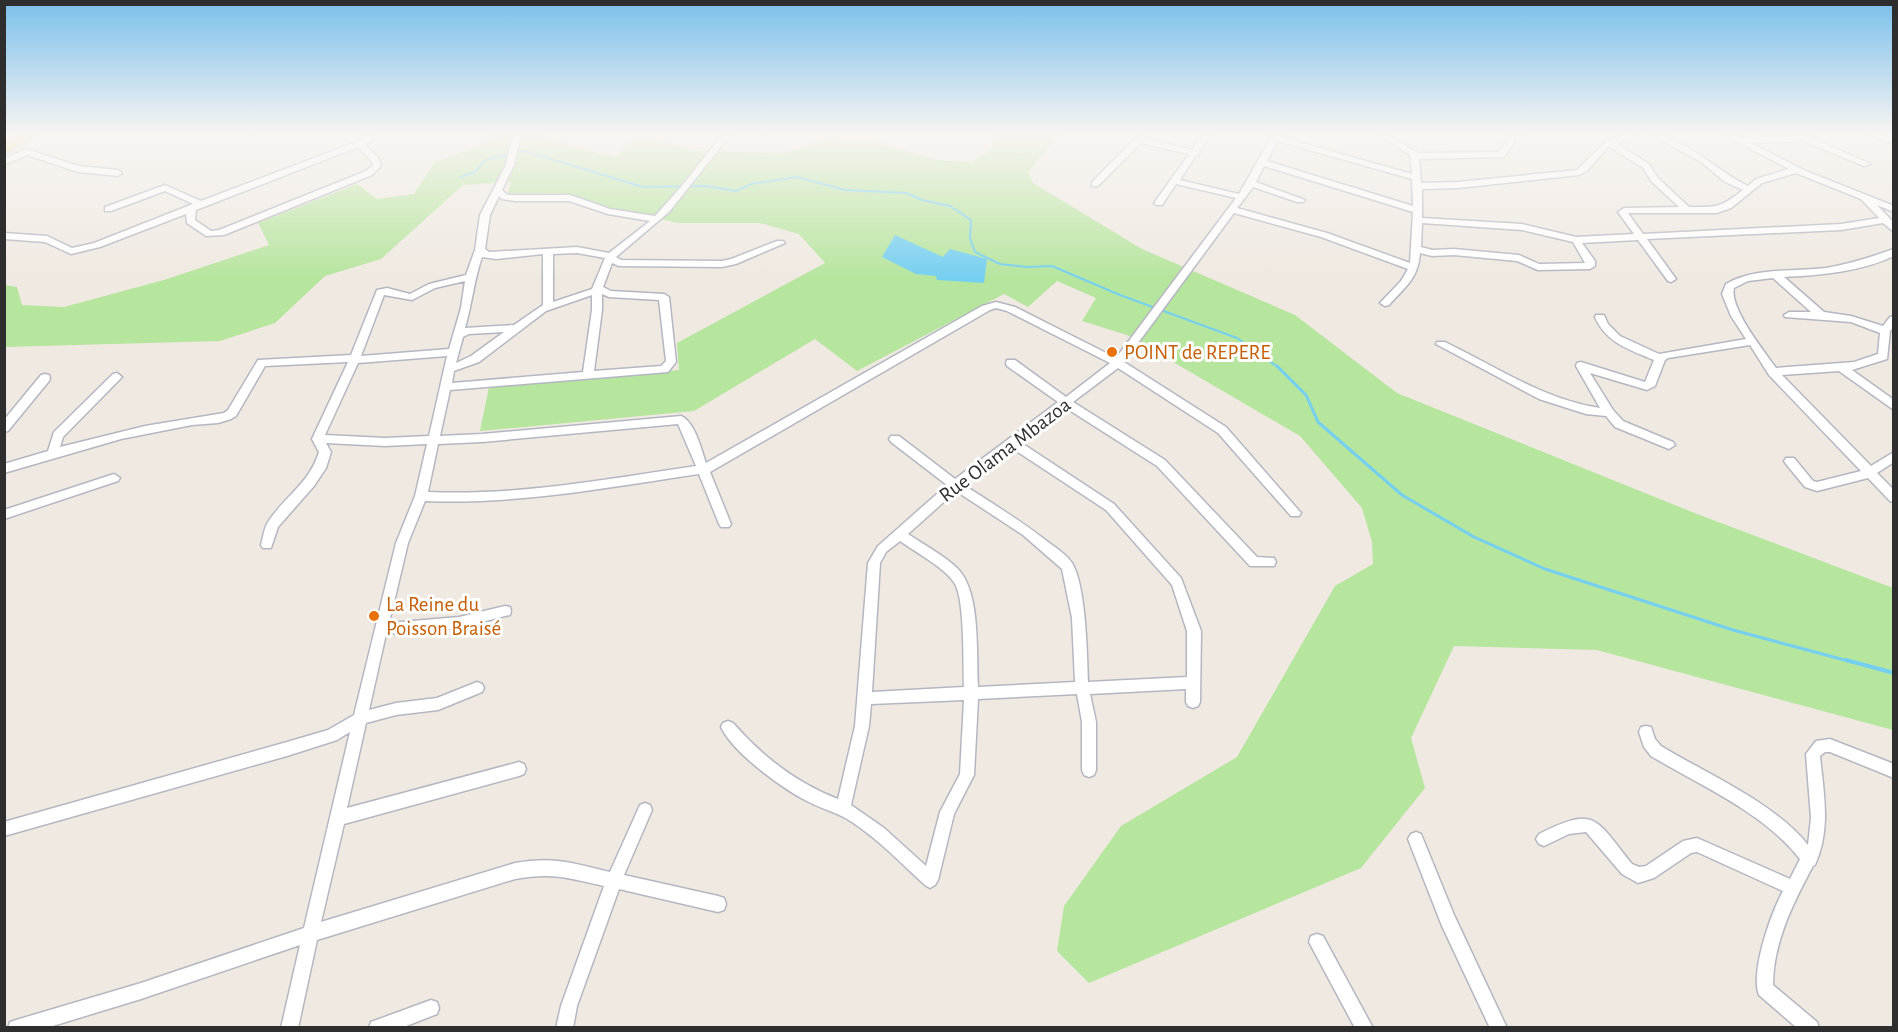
<svg xmlns="http://www.w3.org/2000/svg" width="1898" height="1032" viewBox="0 0 1898 1032" font-family="'Alegreya Sans',sans-serif">
<style>
.green{fill:#b6e59e}
.water{fill:#75cff0}
.lines{fill:none;stroke-linecap:round;stroke-linejoin:round}
.stream-far2{stroke:#75cff0;stroke-width:2}
.stream-far1{stroke:#75cff0;stroke-width:3}
.stream{stroke:#75cff0;stroke-width:4}
.minor-casing{stroke:#b4b7c1;stroke-width:3}
.major-casing{stroke:#c9c9c9;stroke-width:4}
.minor{fill:#fff;fill-rule:evenodd}
.major{fill:#f2d163;fill-rule:evenodd}
.food-dot{fill:#e8710a;stroke:#fff;stroke-width:2}
.labels{text-anchor:middle;dominant-baseline:central;stroke-width:6;stroke-linejoin:round;paint-order:stroke}
.food-label{font-size:21px;fill:#c56008;stroke:#fff;text-anchor:start}
.street-label{font-size:21px;fill:#2e2e2e;stroke:#fff}
</style>
<rect width="100%" height="100%" fill="#efe9e1"/>
<polygon class="green" points="536,134 580,149 615,157 639,136 697,151 784,153 825,140 878,143 937,160 972,162 990,150 998,134 1060,134 1028,172 1033,183 1142,249 1295,315 1397,393 1697,514 1893,588 1893,730 1597,650 1454,646 1411,738 1425,788 1361,868 1089,983 1057,951 1064,906 1121,826 1237,757 1335,586 1373,564 1372,542 1362,508 1300,436 1127,335 1082,321 1096,298 1057,281 1028,307 1004,294 857,371 815,339 694,411 480,431 489,387 679,370 677,343 825,263 799,234 760,223 678,223 611,208 567,194 508,193 511,182 463,185 381,259 325,276 275,323 220,341 5,347 5,285 17,287 22,305 64,307 164,280 269,245 258,223 357,184 377,199 414,194 435,162 489,142 492,135"/>
<polygon class="water" points="895,235 943,257 950,249 987,259 984,283 937,280 936,276 916,274 882,257"/>
<g class="lines">
<polyline class="stream-far2" points="460,177 475,172 485,160 525,151 643,187 706,186 736,191 751,184 797,177 845,190 907,193 922,200 950,206 971,220 970,238 975,252 1000,264 1027,267 1052,266 1120,295 1237,338 1279,368"/>
<polyline class="stream-far1" points="1277,366 1306,395 1318,422 1402,495 1474,537 1545,569 1733,630 1852,662"/>
<polyline class="stream" points="1846,660 1894,673"/>
<defs>
<g id="minor">
<polygon points="9,134 19,134 4,143 4,137"/>
<path d="M364 134H372L371 142 365 144 379 159 381 166 372 175 224 235 206 236 187 223 186 214 100 247 71 254 45 242 4 239V233L47 236 72 248 94 243 193 204 165 191 111 211H105V207L165 185 201 201 364 139ZM358 147 372 162 373 165 366 171 219 230 211 231 195 220 196 210Z"/>
<path d="M513 134H521L514 165 502 190 507 195H570L610 209 655 216 681 187 723 134H731L669 212 616 257 621 260 722 261 731 259 777 241H783L785 243 736 264 722 267 619 266 612 263 603 287 611 291 664 294 669 297 676 362 668 372 450 390 440 436 482 434 681 416C695 422 701 449 706 463L982 306 996 302 1015 307 1116 358 1236 198 1176 184 1162 205H1156L1154 203 1189 154 1141 143 1098 186H1092V182L1136 138 1139 137 1192 150 1203 134H1211L1199 151V155H1196L1180 180 1239 194 1273 134H1281L1280 137 1412 174 1410 155 1376 134H1386L1418 153 1499 152 1506 143 1508 134H1516L1514 143 1504 157 1419 159 1421 183 1458 182 1577 170 1606 141 1626 134H1638L1617 144 1649 164 1658 178 1689 207C1718 207 1720 208 1743 190L1725 182 1701 162 1649 134C1683 134 1717 172 1748 186L1756 179 1789 169 1722 134H1733L1741 138 1805 135 1871 164 1864 166 1804 141 1750 143 1806 171 1894 206V212L1877 205 1894 223V232L1883 223 1841 230 1647 239 1676 279 1671 282 1668 281 1638 240 1582 243 1595 261V266L1590 269 1538 270 1517 261 1454 255 1432 256 1420 253C1418 279 1405 287 1389 305L1385 306 1380 303 1401 281 1408 269 1321 237 1234 213 1124 362 1226 427 1301 513 1299 516H1291L1218 433 1118 368 1073 402 1165 460 1257 557 1274 558 1276 562 1274 566H1250L1157 466 1066 408 1020 442 1114 504 1181 578 1201 631 1200 702 1198 706 1193 708 1188 706 1186 702V689L1090 694 1096 722V770L1094 775 1089 777 1084 775 1082 770V722L1077 694 978 699 974 775 954 814 938 880 935 885 930 888 925 885C901 863 879 840 852 822 839 813 825 810 811 803 785 791 733 753 721 727L723 723 728 721 733 723C762 756 796 783 838 799L855 726 868 563 878 546 947 485 891 442 889 439 891 436H899L955 479 1058 402 1007 366 1006 363 1007 360H1015L1066 397 1110 363 1007 311 996 308 990 310 710 472 731 524 729 527H721L719 524 699 474C609 487 517 505 425 501L408 543 389 623 459 617 505 606 510 607 511 611 510 615 505 616 459 628 386 634 369 710 396 703 437 698 477 682 482 684 484 688 482 692 438 710 396 715 366 723 347 808 519 762 524 764 526 769 524 774 519 776 344 824 321 922 515 863C553 856 573 863 610 872L640 805 645 803 650 805 652 810 624 875 718 896 724 898 726 904 724 910 718 912 619 889 577 1006 573 1028H556L561 1006 604 886C569 878 552 872 515 879L317 940 298 1028H281L300 945 141 999 46 1028H8L10 1022 16 1020 141 983 304 928 350 732 337 740 287 756 4 836V822L287 742 328 730 354 715 396 543 415 496 427 444 385 446 326 443 331 452 326 468 314 486 278 527 271 548H263L261 545C263 538 264 528 268 522 285 496 309 484 319 452L312 439 348 362 265 366 236 416 231 419 218 423 192 425 121 439 4 473V464L48 451 54 432 113 374 117 373 122 377 63 437 60 447 145 426 224 413 228 410 258 360 351 355 377 290 387 288 410 294 429 284 466 275 475 250 480 215 506 165ZM1277 141 1412 179 1413 206 1267 161ZM1610 147 1643 168 1652 182 1679 207 1624 208 1618 212 1634 234 1576 237 1522 224 1422 218V189L1458 188 1579 175 1587 171 1606 149ZM1264 166 1413 212 1410 263 1327 233 1237 208 1253 187 1297 202H1303L1305 200 1256 182ZM1796 173 1861 199 1879 218 1841 224 1643 234 1628 213H1717L1731 208 1762 183ZM499 196 502 199 515 201H569L608 214 650 221 609 253 577 247 489 252 485 249 490 215ZM1422 223 1522 230 1573 242 1585 263 1539 264 1519 255 1454 249 1432 250 1421 247ZM577 253 605 258 592 289 553 302V254ZM543 254V305L514 325 465 328C472 304 474 280 482 257L496 259ZM465 281 461 308 449 349 361 356 384 295 412 300 435 288ZM602 294 609 297 659 300 666 361 661 366 594 371 602 310ZM592 295V310L583 372 452 383 454 371 479 362 546 311ZM504 332 471 356 456 363 463 337 469 334ZM447 356 429 436 385 438 325 435 358 363ZM678 424 696 466C607 479 518 496 428 492L438 444 482 442ZM1012 448 1106 510 1172 585 1187 631V677L1088 682C1087 654 1086 586 1072 563 1066 554 1056 548 1048 542 1021 521 992 503 964 485ZM956 491 1023 535 1062 569 1072 618 1075 682 978 687C976 654 981 593 958 569 944 555 924 545 908 534ZM900 541C915 552 946 568 955 584 965 601 963 665 964 687L872 692 880 563 886 552ZM964 700 960 774 940 812 926 866 884 828 851 805 869 726 871 704Z"/>
<polygon points="1868,134 1880,134 1894,139 1894,144"/>
<polygon points="26,149 79,166 118,170 122,173 118,176 78,172 27,155 4,165 4,159"/>
<path d="M1894 249V256C1860 272 1821 275 1784 277L1824 312 1851 316 1883 326 1890 317 1894 316V327L1890 331 1887 359 1852 370 1894 400V410L1839 371 1782 375 1871 466 1894 452V462L1877 473 1894 490V502L1890 501 1868 478 1817 491 1805 487 1786 464 1784 461 1786 458H1794L1813 481 1817 482 1861 471 1769 375 1750 345 1668 358 1665 360 1655 386 1647 390 1590 373 1613 410 1623 421 1673 442 1675 445 1669 449 1615 427 1606 416 1586 414 1539 399 1436 344 1437 342H1445C1495 366 1544 400 1600 408L1576 366 1577 363 1581 362 1645 382 1654 360C1630 350 1606 343 1595 317L1596 315H1604L1608 324 1620 336 1659 354 1746 339 1731 316 1722 294 1726 284C1755 267 1793 272 1826 268 1850 264 1871 257 1894 249ZM1773 278 1811 312H1789L1784 315 1785 317 1851 322 1880 333 1878 354 1854 362 1776 368C1764 351 1729 308 1734 288L1748 281Z"/>
<polygon points="45,374 49,375 50,378 49,381 8,431 4,432 4,420 41,375"/>
<polygon points="114,474 120,478 118,481 4,519 4,510"/>
<path d="M1646 726 1651 727 1655 739 1661 746C1707 774 1775 803 1808 845L1811 818 1806 754 1816 741 1830 739 1894 764V778L1830 752H1825L1820 756C1824 796 1831 829 1815 865L1813 866C1793 903 1773 943 1773 985L1817 1022 1819 1028H1797L1759 995C1750 972 1771 913 1783 891L1697 852 1691 853 1654 878 1638 883 1622 874 1586 832 1569 834 1544 846 1539 844 1536 839 1539 834C1597 805 1595 819 1632 864L1639 867 1646 866 1683 841 1697 838 1790 879 1800 859C1763 812 1701 786 1651 756L1644 747 1639 732 1641 727Z"/>
<polygon points="1416,832 1421,834 1454,915 1507,1028 1490,1028 1442,926 1408,839 1411,834"/>
<polygon points="1317,934 1323,936 1373,1028 1355,1028 1309,942 1311,936"/>
<polygon points="431,1000 437,1002 439,1008 437,1014 401,1028 369,1028 371,1022"/>
</g>
<polygon id="major" points="23,134 37,134 4,154 4,146"/>
</defs>
<use href="#minor" class="minor-casing"/>
<use href="#major" class="major-casing"/>
<use href="#minor" class="minor"/>
<use href="#major" class="major"/>
</g>
<linearGradient id="sky" x2="0" y2="1"><stop stop-color="#7abfeb"/><stop offset="0.48" stop-color="#f8f5f2"/><stop offset="1" stop-color="#f8f5f2" stop-opacity="0"/></linearGradient>
<rect width="1898" height="279" fill="url(#sky)"/>
<g class="food-dot">
<circle cx="1112" cy="352" r="6"/>
<circle cx="374" cy="616" r="6"/>
</g>
<g class="labels">
<g class="food-label">
<text x="1124" y="352">POINT de REPERE</text>
<text x="386" y="604">La Reine du<tspan x="386" dy="24">Poisson Braisé</tspan></text>
</g>
<g class="street-label">
<text transform="translate(1005 450) rotate(-37)">Rue Olama Mbazoa</text>
</g>
</g>
<rect width="1898" height="1032" fill="none" stroke="#2e2e2e" stroke-width="12"/>
</svg>
